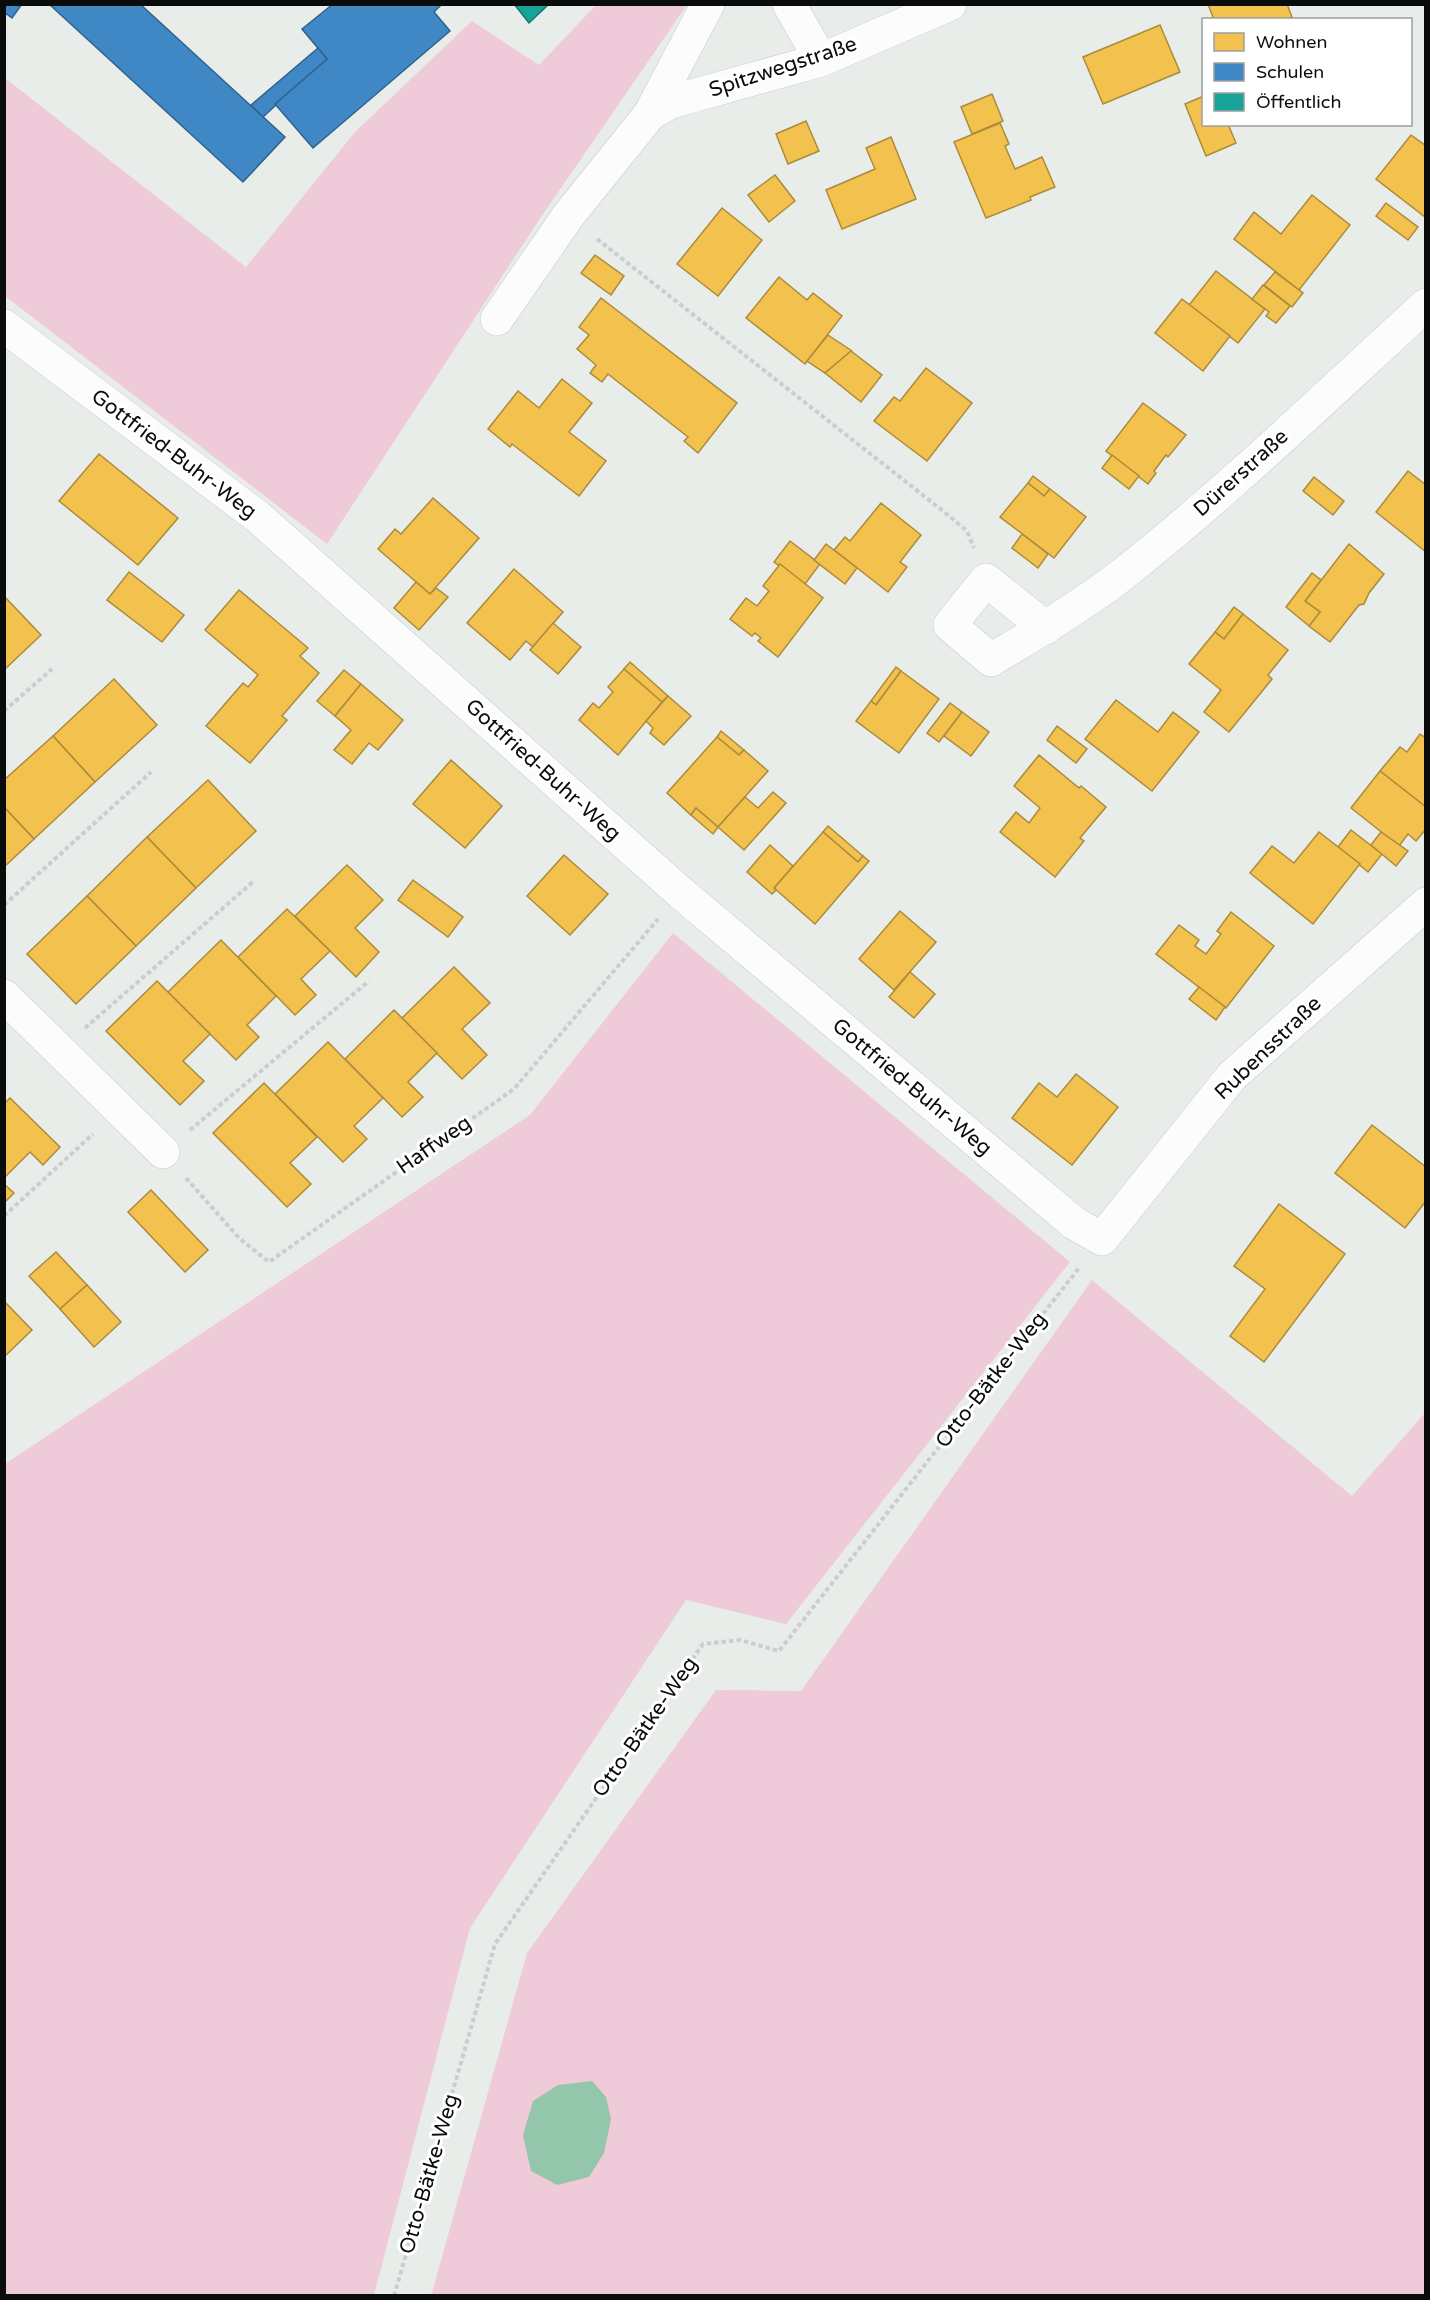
<svg xmlns="http://www.w3.org/2000/svg" width="1430" height="2300" viewBox="0 0 1430 2300" font-family="'Varela Round',sans-serif">
<style>
.green{fill:#efcad8}
.water{fill:#93c6ab}
.homes{fill:#f2c14e;stroke:#ac8b3a;stroke-width:1.5}
.schools{fill:#3f88c5;stroke:#2f638d;stroke-width:1.5}
.public{fill:#17a398;stroke:#13766e;stroke-width:1.5}
.lines{fill:none;stroke-linecap:round;stroke-linejoin:round}
.minor-casing{stroke:#c7cbc8;stroke-width:34}
.path{stroke:#cccdcc;stroke-width:4;stroke-dasharray:4.5 3;stroke-linecap:butt}
.minor{stroke:#fcfcfc;stroke-width:33}
.labels{text-anchor:middle;dominant-baseline:central;stroke-width:6;stroke-linejoin:round;paint-order:stroke}
.street-label{font-size:21px;fill:#0a0c0b;stroke:#fff}
</style>
<rect width="100%" height="100%" fill="#e8edea"/>
<g class="green">
<polygon points="596,5 687,5 541,217 327,544 5,296 5,78 246,267 355,132 472,21 539,65"/>
<polygon points="673,933 1070,1262 786,1624 686,1600 470,1928 374,2295 5,2295 5,1464 530,1115"/>
<polygon points="1092,1280 1352,1496 1425,1413 1425,2295 431,2296 527,1953 716,1690 801,1691"/>
</g>
<polygon class="water" points="592,2081 606,2097 611,2119 604,2153 589,2177 557,2185 531,2171 523,2135 533,2101 558,2085"/>
<g class="homes">
<polygon points="1208,4 1287,4 1292,17 1285,20 1214,20"/>
<polygon points="1160,25 1180,72 1103,104 1083,57"/>
<polygon points="992,94 1003,121 972,134 961,107"/>
<polygon points="1204,96 1204,124 1228,124 1236,143 1206,156 1185,104"/>
<polygon points="806,121 819,151 788,164 776,134"/>
<polygon points="1000,123 1009,144 1005,146 1015,169 1042,157 1055,187 1030,197 1031,200 986,218 954,142"/>
<polygon points="1411,135 1426,146 1425,217 1376,179"/>
<polygon points="891,137 916,199 842,229 826,190 875,169 866,148"/>
<polygon points="775,175 795,201 769,222 748,195"/>
<polygon points="1312,195 1350,225 1299,290 1234,239 1254,212 1281,234"/>
<polygon points="1386,203 1418,227 1408,240 1376,216"/>
<polygon points="722,208 762,240 718,296 677,264"/>
<polygon points="595,255 624,276 611,295 581,273"/>
<polygon points="1216,271 1265,309 1238,343 1189,305"/>
<polygon points="1275,272 1303,293 1292,307 1264,285"/>
<polygon points="779,277 807,300 813,293 842,316 805,364 746,318"/>
<polygon points="1263,285 1290,306 1276,323 1266,316 1269,312 1252,299"/>
<polygon points="601,298 737,403 698,453 684,441 688,437 608,374 602,382 590,373 596,365 577,349 589,335 579,327"/>
<polygon points="1182,299 1230,336 1203,371 1155,333"/>
<polygon points="828,335 852,351 825,373 807,361"/>
<polygon points="851,351 882,375 861,402 825,373"/>
<polygon points="926,368 972,403 927,461 874,421 894,397 900,401"/>
<polygon points="562,379 592,403 569,432 606,461 579,496 512,444 510,447 488,429 518,391 539,408"/>
<polygon points="1143,403 1186,435 1168,457 1166,455 1154,471 1156,473 1148,484 1106,451"/>
<polygon points="99,454 178,518 138,565 59,501"/>
<polygon points="1112,455 1139,476 1129,489 1102,468"/>
<polygon points="1408,471 1426,485 1426,552 1376,512"/>
<polygon points="1033,476 1050,489 1044,496 1028,483"/>
<polygon points="1314,477 1344,501 1333,515 1303,491"/>
<polygon points="1028,483 1044,496 1050,489 1086,517 1054,558 1000,517"/>
<polygon points="433,498 479,538 430,594 378,549 395,529 401,534"/>
<polygon points="881,503 921,535 900,562 907,567 888,592 834,550 845,537 850,541"/>
<polygon points="1022,534 1048,554 1038,568 1012,548"/>
<polygon points="790,541 820,564 805,584 774,562"/>
<polygon points="826,544 857,568 845,584 814,560"/>
<polygon points="1349,544 1384,574 1369,593 1364,604 1359,605 1330,642 1309,626 1320,612 1305,601"/>
<polygon points="780,564 823,598 778,657 758,641 761,638 755,633 752,636 730,619 746,598 757,606 769,591 763,586"/>
<polygon points="514,569 563,612 533,647 526,641 510,660 467,623"/>
<polygon points="129,572 184,615 162,642 107,600"/>
<polygon points="1312,573 1321,580 1305,601 1320,612 1309,626 1286,607"/>
<polygon points="416,582 430,594 436,588 448,597 419,630 394,608"/>
<polygon points="239,590 308,648 300,656 319,673 282,716 287,720 250,763 206,726 243,683 248,687 258,675 205,630"/>
<polygon points="4,596 41,635 4,670"/>
<polygon points="1234,607 1243,614 1224,639 1215,632"/>
<polygon points="1243,614 1288,650 1268,675 1272,679 1229,732 1204,712 1221,690 1189,664 1215,632 1224,639"/>
<polygon points="553,623 581,647 558,674 530,650"/>
<polygon points="630,662 668,696 662,702 624,669"/>
<polygon points="896,667 901,671 876,705 871,701"/>
<polygon points="624,669 662,702 618,755 579,720 593,703 599,708 613,692 608,687"/>
<polygon points="344,670 361,684 335,716 317,701"/>
<polygon points="901,671 939,699 899,753 856,721 871,701 876,705"/>
<polygon points="114,679 157,725 95,782 53,736"/>
<polygon points="361,684 403,720 378,750 369,743 352,764 334,750 351,730 335,716"/>
<polygon points="668,696 691,716 664,745 650,733 653,728 646,721"/>
<polygon points="1116,700 1158,732 1173,712 1199,732 1152,791 1085,739"/>
<polygon points="950,703 962,712 939,742 927,733"/>
<polygon points="962,712 989,732 971,756 944,736"/>
<polygon points="1057,726 1087,749 1076,763 1047,740"/>
<polygon points="721,731 744,750 739,755 717,737"/>
<polygon points="1420,734 1426,738 1426,807 1380,771 1400,747 1407,752"/>
<polygon points="53,736 95,782 34,839 4,807 4,780"/>
<polygon points="717,737 739,755 744,750 768,771 718,827 696,808 691,815 667,793"/>
<polygon points="1039,755 1079,788 1081,786 1106,807 1080,838 1084,841 1055,877 1000,832 1016,812 1029,823 1040,808 1014,786"/>
<polygon points="451,760 502,806 465,848 413,804"/>
<polygon points="1380,771 1426,807 1426,829 1416,841 1408,834 1399,846 1351,808"/>
<polygon points="208,780 256,831 196,888 147,837"/>
<polygon points="773,792 786,803 744,850 718,827 745,797 758,808"/>
<polygon points="4,807 34,839 4,867"/>
<polygon points="696,808 718,827 713,834 691,815"/>
<polygon points="828,826 863,856 858,862 823,832"/>
<polygon points="1351,830 1382,854 1368,872 1338,847"/>
<polygon points="823,832 858,862 863,856 869,861 815,924 774,888"/>
<polygon points="1319,832 1360,864 1313,924 1250,873 1272,846 1294,863"/>
<polygon points="1381,832 1408,851 1396,866 1371,845"/>
<polygon points="147,837 196,888 136,946 87,896"/>
<polygon points="770,845 793,866 774,888 776,890 772,894 747,872"/>
<polygon points="564,855 608,894 570,935 527,896"/>
<polygon points="347,865 383,900 355,928 379,952 356,977 295,916"/>
<polygon points="413,880 463,917 448,937 398,900"/>
<polygon points="87,896 136,946 76,1004 27,954"/>
<polygon points="287,909 330,951 301,979 316,995 295,1015 238,957"/>
<polygon points="900,911 936,942 894,990 859,959"/>
<polygon points="1231,912 1274,946 1226,1008 1156,954 1179,925 1199,940 1195,946 1206,954 1221,934 1217,931"/>
<polygon points="221,940 276,996 247,1025 259,1037 236,1060 168,992"/>
<polygon points="454,967 490,1003 462,1029 487,1055 462,1079 402,1018"/>
<polygon points="910,972 935,994 914,1018 889,997"/>
<polygon points="157,981 210,1034 183,1061 204,1081 180,1105 106,1031"/>
<polygon points="1199,987 1225,1007 1216,1020 1189,999"/>
<polygon points="394,1010 437,1053 408,1082 423,1097 402,1117 345,1059"/>
<polygon points="328,1042 383,1098 354,1126 367,1139 343,1162 275,1094"/>
<polygon points="1076,1074 1118,1107 1072,1165 1012,1118 1039,1083 1057,1097"/>
<polygon points="264,1083 317,1137 290,1163 311,1184 287,1207 213,1133"/>
<polygon points="10,1098 60,1147 43,1165 30,1152 4,1178 4,1104"/>
<polygon points="1372,1125 1426,1167 1426,1201 1405,1228 1335,1173"/>
<polygon points="4,1184 14,1193 4,1203"/>
<polygon points="151,1190 208,1250 185,1272 128,1212"/>
<polygon points="1279,1204 1345,1254 1264,1362 1230,1336 1265,1289 1234,1266"/>
<polygon points="56,1252 87,1285 60,1309 29,1276"/>
<polygon points="87,1285 121,1322 94,1347 60,1309"/>
<polygon points="4,1301 32,1330 4,1357"/>
</g>
<g class="schools">
<polygon points="4,4 22,4 12,18 4,12"/>
<polygon points="49,4 140,4 285,137 243,182"/>
<polygon points="333,4 442,4 434,12 450,31 313,148 275,104 327,59 302,29"/>
<polygon points="318,48 327,59 275,104 276,105 263,117 251,105"/>
</g>
<polygon class="public" points="514,4 549,4 529,23"/>
<g class="lines">
<defs>
<g id="minor">
<polyline points="789,4 821,60"/>
<polyline points="650,114 708,4"/>
<polyline points="497,319 568,216 650,114 671,102 821,60 950,4"/>
<polyline points="4,326 258,517 681,893 1074,1223 1102,1239 1232,1076 1426,904"/>
<path d="M1046 628 986 580 950 625 991 660C1035 634 1078 608 1118 578 1226 493 1324 398 1426 305"/>
<polyline points="4,996 163,1152"/>
</g>
</defs>
<use href="#minor" class="minor-casing"/>
<g class="path">
<polyline points="597,239 943,511 967,531 974,548"/>
<polyline points="4,711 52,669"/>
<polyline points="4,905 151,772"/>
<polyline points="85,1028 254,881"/>
<polyline points="190,1130 369,981"/>
<polyline points="186,1178 239,1238 269,1262 514,1089 658,919"/>
<polyline points="4,1216 93,1134"/>
<polyline points="394,2296 495,1944 703,1644 740,1640 779,1651 1079,1268"/>
</g>
<use href="#minor" class="minor"/>
</g>
<g class="labels">
<g class="street-label">
<text transform="translate(783 67) rotate(-18)">Spitzwegstraße</text>
<text transform="translate(174 454) rotate(37)">Gottfried-Buhr-Weg</text>
<text transform="translate(1241 473) rotate(-42)">Dürerstraße</text>
<text transform="translate(543 770) rotate(42)">Gottfried-Buhr-Weg</text>
<text transform="translate(1268 1048) rotate(-44)">Rubensstraße</text>
<text transform="translate(912 1087) rotate(40)">Gottfried-Buhr-Weg</text>
<text transform="translate(434 1145) rotate(-35)">Haffweg</text>
<text transform="translate(991 1380) rotate(-52)">Otto-Bätke-Weg</text>
<text transform="translate(645 1727) rotate(-55)">Otto-Bätke-Weg</text>
<text transform="translate(429 2174) rotate(-74)">Otto-Bätke-Weg</text>
</g>
</g>
<rect width="1430" height="2300" fill="none" stroke="#0a0c0b" stroke-width="12"/>
<rect x="1202" y="18" width="210" height="108" fill="#ffffff" stroke="#9d9e9d" stroke-width="1.5"/>
<rect x="1214" y="33" width="30" height="18" fill="#f2c14e" stroke="#9d9e9d" stroke-width="1.5"/>
<text x="1256" y="48" font-size="18" fill="#0a0c0b">Wohnen</text>
<rect x="1214" y="63" width="30" height="18" fill="#3f88c5" stroke="#9d9e9d" stroke-width="1.5"/>
<text x="1256" y="78" font-size="18" fill="#0a0c0b">Schulen</text>
<rect x="1214" y="93" width="30" height="18" fill="#17a398" stroke="#9d9e9d" stroke-width="1.5"/>
<text x="1256" y="108" font-size="18" fill="#0a0c0b">Öffentlich</text>
</svg>
